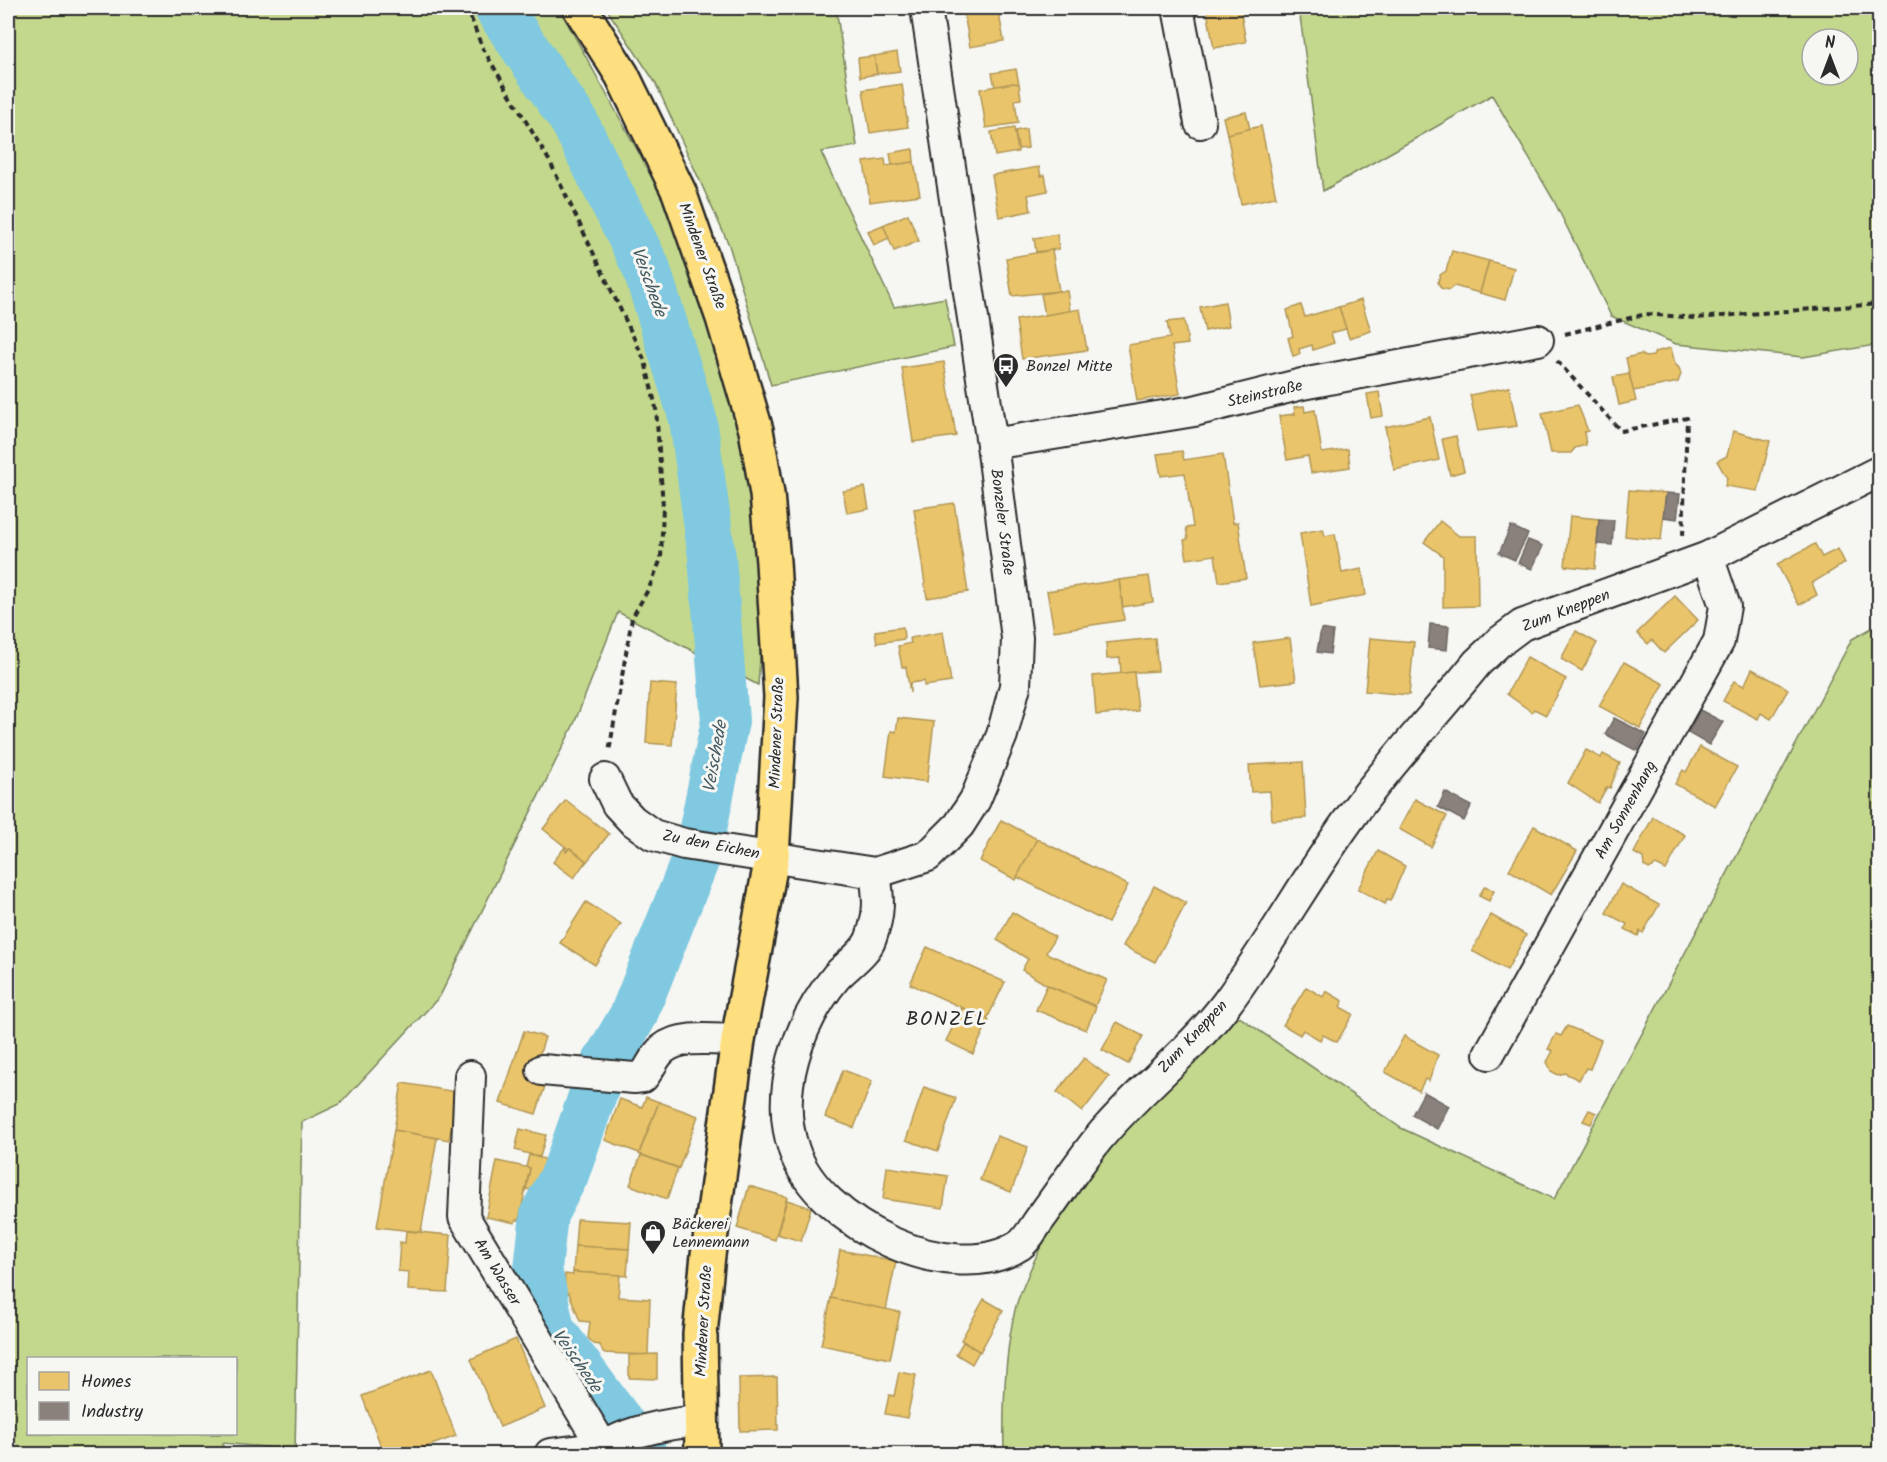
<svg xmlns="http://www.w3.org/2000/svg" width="1887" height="1462" viewBox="0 0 1887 1462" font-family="Kalam,sans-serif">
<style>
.green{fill:#c3d88d;stroke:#77825c;stroke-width:1.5;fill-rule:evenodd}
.homes{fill:#e9c46a;stroke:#b09657;stroke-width:1.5}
.industry{fill:#8a817c;stroke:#6e6764;stroke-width:1.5}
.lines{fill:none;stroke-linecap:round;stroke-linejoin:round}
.river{stroke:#80c9e0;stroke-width:48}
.minor-casing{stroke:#2b2b2b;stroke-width:34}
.major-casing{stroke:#2b2b2b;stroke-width:38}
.path{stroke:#2b2b2b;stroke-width:4;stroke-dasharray:6 4.5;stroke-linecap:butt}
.minor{stroke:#f6f6f2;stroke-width:30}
.major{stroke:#fedf80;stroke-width:33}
.labels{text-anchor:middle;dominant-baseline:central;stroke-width:6;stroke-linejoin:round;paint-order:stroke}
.street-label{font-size:16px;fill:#2b2b2b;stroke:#f6f6f2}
.poi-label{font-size:16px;fill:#2b2b2b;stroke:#f6f6f2;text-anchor:start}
.water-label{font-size:18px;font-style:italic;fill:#445a61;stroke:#f6f6f2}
.quarter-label{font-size:20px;letter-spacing:1.5px;fill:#2b2b2b;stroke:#f6f6f2}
</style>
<rect width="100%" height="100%" fill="#f6f6f2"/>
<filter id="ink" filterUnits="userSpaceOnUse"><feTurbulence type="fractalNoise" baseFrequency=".0167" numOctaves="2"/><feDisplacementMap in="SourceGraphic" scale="12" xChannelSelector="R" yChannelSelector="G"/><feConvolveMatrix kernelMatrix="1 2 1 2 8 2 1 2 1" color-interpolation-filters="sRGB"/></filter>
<g filter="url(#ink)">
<g class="green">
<path d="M8 8H559L662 195 707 315 734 409 755 517 763 616 758 685 618 612 574 724 440 996 340 1104 302 1122 295 1450 223 1443V1454H8ZM28 1358H236V1434H28Z"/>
<polygon points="606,8 836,8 857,146 821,152 894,307 945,298 954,347 771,385 729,245 655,82"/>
<path d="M1299 8H1879V373L1875 345 1803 357 1676 344 1611 316 1553 199 1492 95 1323 191ZM1812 39H1848V75H1812Z"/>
<path d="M1879 624V1454H1004C1003 1407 1004 1357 1015 1310 1017 1300 1022 1290 1026 1280 1067 1174 1160 1096 1235 1014L1401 1128 1554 1199 1852 639Z"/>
</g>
<g class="homes">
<polygon points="963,8 998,8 1004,41 970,47"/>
<polygon points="998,8 1012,8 1013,12 999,15"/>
<polygon points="1227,8 1240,8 1246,42 1214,48 1207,11"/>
<polygon points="897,52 900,71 877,74 874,56"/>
<polygon points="874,56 877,74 860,77 858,58"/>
<polygon points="1016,69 1019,84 995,87 992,73"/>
<polygon points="1013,83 1019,84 1021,99 1015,100 1018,123 986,128 980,89"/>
<polygon points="902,84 908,127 870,133 863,90"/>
<polygon points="1246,112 1250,129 1227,134 1223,117"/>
<polygon points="1261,126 1276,197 1241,204 1227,134"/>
<polygon points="1014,128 1018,152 995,156 991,132"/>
<polygon points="1026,129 1028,148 1018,149 1015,131"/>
<polygon points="913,149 914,162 892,165 890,153"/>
<polygon points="885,159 886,166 914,162 920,195 870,202 864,162"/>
<polygon points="1039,167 1041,176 1045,175 1048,191 1028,195 1031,211 999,217 992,175"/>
<polygon points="908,214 919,241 894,251 883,225"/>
<polygon points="883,225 889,238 874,245 868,231"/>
<polygon points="1057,234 1059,249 1036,252 1034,238"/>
<polygon points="1052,250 1059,291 1012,296 1006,258"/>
<polygon points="1452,251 1489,261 1480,293 1454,286 1449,290 1441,288 1438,282 1440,275 1446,271"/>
<polygon points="1489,261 1514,268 1505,300 1480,293"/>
<polygon points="1059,291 1067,291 1070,311 1045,315 1041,294"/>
<polygon points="1361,300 1371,331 1349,338 1339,307"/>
<polygon points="1225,302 1229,326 1205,331 1200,307"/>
<polygon points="1301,305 1305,317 1339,307 1346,329 1331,333 1334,343 1313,350 1312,345 1299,349 1300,354 1293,356 1288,338 1293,336 1287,310"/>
<polygon points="1080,309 1087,350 1022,359 1016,320"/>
<polygon points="1184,320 1188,344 1172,346 1180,394 1137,401 1128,345 1170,338 1167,322"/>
<polygon points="1671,348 1675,364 1679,368 1681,374 1678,382 1633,391 1626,358 1641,354 1646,357 1653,356 1655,352"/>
<polygon points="944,362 956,436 913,442 902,368"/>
<polygon points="1629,374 1636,401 1619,405 1613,377"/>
<polygon points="1509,387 1517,426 1478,431 1470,395"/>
<polygon points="1379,392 1383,416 1371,418 1367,394"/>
<polygon points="1578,405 1588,431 1584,432 1586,445 1575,448 1571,453 1551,453 1542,413"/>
<polygon points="1304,406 1305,412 1315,410 1322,453 1348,449 1350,467 1311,473 1308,456 1287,460 1279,416 1295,414 1294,407"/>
<polygon points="1430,417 1439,460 1394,470 1385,427"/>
<polygon points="1733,431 1770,441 1758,491 1725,486 1727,478 1717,461 1727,456"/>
<polygon points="1456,436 1464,471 1450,475 1442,439"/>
<polygon points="1182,451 1184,460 1223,454 1233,523 1238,522 1246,578 1219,582 1215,555 1187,559 1184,540 1188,539 1186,528 1193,527 1185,473 1161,476 1157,454"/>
<polygon points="865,487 869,509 847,513 843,491"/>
<polygon points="1629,490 1666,493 1661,540 1625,536"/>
<polygon points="954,503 968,592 927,598 914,509"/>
<polygon points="1570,516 1599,519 1595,569 1565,566"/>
<polygon points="1440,521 1459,536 1477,536 1478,606 1443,607 1443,556 1424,542"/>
<polygon points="1323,529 1325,536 1335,534 1342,573 1362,569 1366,595 1311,606 1300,533"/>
<polygon points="1815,544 1822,557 1838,549 1845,563 1812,583 1817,595 1799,605 1777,564"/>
<polygon points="1149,576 1153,602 1123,607 1119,580"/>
<polygon points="1119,580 1124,620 1054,631 1047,591"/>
<polygon points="1675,596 1698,620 1664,653 1652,640 1648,644 1637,633"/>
<polygon points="903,627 904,639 877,643 875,631"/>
<polygon points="1576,631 1597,643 1582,671 1561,659"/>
<polygon points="943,632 951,682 924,686 924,681 910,683 910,693 906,667 902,667 898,646 911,643 910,638"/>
<polygon points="1155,638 1158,671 1121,673 1120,658 1107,659 1106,643"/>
<polygon points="1290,638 1296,681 1260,685 1253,643"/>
<polygon points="1370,638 1414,642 1409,695 1365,691"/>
<polygon points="1527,657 1566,679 1546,715 1534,709 1532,712 1507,694"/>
<polygon points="1624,662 1664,684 1640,728 1599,706"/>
<polygon points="1752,669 1788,689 1771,719 1761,713 1758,719 1723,701 1734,681 1744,686"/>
<polygon points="1134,672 1138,711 1096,715 1093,676"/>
<polygon points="650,683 677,685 672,745 646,743"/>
<polygon points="898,718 934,722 927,782 885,776 891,731 896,732"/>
<polygon points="1700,747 1737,767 1715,806 1675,784 1683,770 1686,772"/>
<polygon points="1586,750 1601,758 1603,754 1620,763 1610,788 1607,787 1598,803 1568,783"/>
<polygon points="1303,762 1306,818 1272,820 1270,791 1251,792 1249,765"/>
<polygon points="1415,799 1447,816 1431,847 1399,829"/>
<polygon points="566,800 609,834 584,865 586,861 570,848 566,852 568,849 543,829"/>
<polygon points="1653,817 1685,835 1666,870 1656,865 1649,869 1644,866 1643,858 1634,853"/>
<polygon points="1001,820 1037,839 1016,880 980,861"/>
<polygon points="1534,826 1577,851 1551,895 1509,870"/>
<polygon points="1037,839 1128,885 1108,923 1017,877"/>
<polygon points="565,847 566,852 570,848 586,861 574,878 553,862"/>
<polygon points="1378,851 1405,866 1390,901 1387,900 1385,904 1358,889"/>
<polygon points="1621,884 1659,905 1643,933 1640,931 1638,936 1625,929 1627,924 1606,913"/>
<polygon points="1154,886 1186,903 1155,962 1123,946"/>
<polygon points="1485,886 1494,891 1489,901 1479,896"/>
<polygon points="586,902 621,924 595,965 560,943"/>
<polygon points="1012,912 1055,937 1046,953 1107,980 1095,1006 1047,985 1022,970 1028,959 997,940"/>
<polygon points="1491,915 1526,935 1507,970 1472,951"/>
<polygon points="927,947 1005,982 987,1019 910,984"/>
<polygon points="1047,985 1096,1007 1086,1030 1036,1010"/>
<polygon points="1306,987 1323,997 1326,991 1343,1001 1340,1007 1353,1014 1337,1042 1323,1035 1320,1040 1303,1030 1300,1035 1283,1025"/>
<polygon points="962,1008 989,1020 973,1054 946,1041"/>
<polygon points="1117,1022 1143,1036 1128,1064 1102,1050"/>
<polygon points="1567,1026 1601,1040 1590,1069 1586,1068 1579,1080 1565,1073 1558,1075 1551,1071 1547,1062 1553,1051 1548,1049 1556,1034 1561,1036"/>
<polygon points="524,1031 545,1037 533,1075 547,1080 536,1114 500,1103"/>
<polygon points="1404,1036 1438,1055 1429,1081 1425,1079 1419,1091 1385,1072"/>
<polygon points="1084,1058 1109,1077 1082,1112 1057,1092"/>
<polygon points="843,1070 872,1081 854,1128 825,1117"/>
<polygon points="402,1083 457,1092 449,1140 394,1130"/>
<polygon points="924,1087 956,1098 938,1151 906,1140"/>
<polygon points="646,1097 659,1102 639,1153 605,1140 620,1099 642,1107"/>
<polygon points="659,1102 698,1116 679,1168 639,1154"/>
<polygon points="1589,1110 1596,1113 1591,1124 1583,1121"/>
<polygon points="520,1129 546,1135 540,1157 515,1150"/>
<polygon points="394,1130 437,1138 421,1232 377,1227"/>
<polygon points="997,1136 1028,1147 1011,1192 980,1180"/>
<polygon points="529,1155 552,1161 543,1193 526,1189 530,1168 526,1167"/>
<polygon points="641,1155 678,1168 667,1199 630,1185"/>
<polygon points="497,1161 530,1168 519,1220 516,1220 515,1223 486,1217"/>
<polygon points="887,1167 948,1176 943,1208 883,1199"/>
<polygon points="749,1186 787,1197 775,1240 737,1228"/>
<polygon points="787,1200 811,1208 801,1241 777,1234"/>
<polygon points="577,1219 631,1222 629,1249 575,1246"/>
<polygon points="406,1231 451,1235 447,1292 408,1290 409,1272 398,1271 400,1242 405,1243"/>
<polygon points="575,1246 629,1249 627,1276 573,1272"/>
<polygon points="840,1250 896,1261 886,1310 831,1298"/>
<polygon points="573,1272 620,1275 618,1297 650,1299 648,1355 603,1353 600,1345 594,1344 588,1338 590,1322 580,1321 569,1293 564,1293 565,1274 573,1275"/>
<polygon points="831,1298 900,1312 890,1359 821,1345"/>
<polygon points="984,1299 1003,1310 980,1352 961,1340"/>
<polygon points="516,1339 545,1408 500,1427 471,1359"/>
<polygon points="963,1342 979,1351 972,1364 956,1354"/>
<polygon points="657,1354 657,1379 629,1378 629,1355"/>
<polygon points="431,1370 456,1436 407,1454 384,1454 362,1396"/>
<polygon points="899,1372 916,1375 907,1418 885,1414 889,1395 894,1396"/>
<polygon points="777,1377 778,1430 740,1431 739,1378"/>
</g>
<g class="industry">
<polygon points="1666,493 1680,494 1677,519 1663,517"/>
<polygon points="1599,519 1614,520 1612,545 1597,544"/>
<polygon points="1511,526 1528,534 1515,560 1499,553"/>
<polygon points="1528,540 1543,546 1532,569 1518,563"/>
<polygon points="1430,624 1449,626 1447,650 1428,648"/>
<polygon points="1321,629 1333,631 1330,654 1317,652"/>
<polygon points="1700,710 1723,722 1709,745 1688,733"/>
<polygon points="1614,718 1646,734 1637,751 1605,734"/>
<polygon points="1445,792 1471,806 1464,821 1438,807"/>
<polygon points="1424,1092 1449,1106 1437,1129 1412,1115"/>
</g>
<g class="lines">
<polyline class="river" points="498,8 574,121 646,267 693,419 712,557 725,721 698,853 633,1016 601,1071 565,1174 544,1214 538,1269 551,1330 643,1454"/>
<defs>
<g id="minor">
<polyline points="1178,8 1200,123"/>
<polyline points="992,444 1194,411 1302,384 1538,340"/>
<polyline points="605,779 617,804 632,820 653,835 684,844 875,873 928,856 959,825 975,800 1002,735 1015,686 1017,638 992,444 926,8"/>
<path d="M875 873C879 899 880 913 871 938 866 953 847 965 836 977 798 1023 774 1092 794 1150 818 1223 951 1290 1020 1245 1028 1239 1034 1227 1040 1219 1060 1192 1078 1164 1098 1139 1137 1091 1189 1053 1226 1004 1272 942 1309 873 1355 811 1392 760 1437 713 1477 663L1498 643 1522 625 1708 557 1880 471"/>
<polyline points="1489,1054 1719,641 1725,606 1708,557"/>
<path d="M542 1070 634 1078 643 1077C650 1069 654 1056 663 1049 681 1034 717 1040 738 1040"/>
<polyline points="470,1076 464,1217 603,1447 550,1454"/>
<path d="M596 1454C617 1432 671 1423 700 1421"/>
</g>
<polyline id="major" points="580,8 622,75 679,192 723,318 756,430 767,494 773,562 781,697 772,857 738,1040 708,1255 700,1334 702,1454"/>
</defs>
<use href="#minor" class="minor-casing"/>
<use href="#major" class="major-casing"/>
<g class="path">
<polyline points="467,8 482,47 550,162 645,361 656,408 663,506 661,559 649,588 632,618 609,752"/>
<polyline points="1565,334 1646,314 1695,318 1880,304"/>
<polyline points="1557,361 1621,431 1687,418 1683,536"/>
</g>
<use href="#minor" class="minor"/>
<use href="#major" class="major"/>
</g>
</g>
<defs>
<symbol id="bus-pin" viewBox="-11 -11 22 30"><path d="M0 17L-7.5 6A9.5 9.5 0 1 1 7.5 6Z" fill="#2b2b2b" stroke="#f6f6f2"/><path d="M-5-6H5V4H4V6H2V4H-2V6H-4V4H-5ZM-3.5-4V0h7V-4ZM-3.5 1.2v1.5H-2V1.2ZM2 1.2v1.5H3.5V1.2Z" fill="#fff"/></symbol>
<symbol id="shop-pin" viewBox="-11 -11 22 30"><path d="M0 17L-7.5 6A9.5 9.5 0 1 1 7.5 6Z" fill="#2b2b2b" stroke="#f6f6f2"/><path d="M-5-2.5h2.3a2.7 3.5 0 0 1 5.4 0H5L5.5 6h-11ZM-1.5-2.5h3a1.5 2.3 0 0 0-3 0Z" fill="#fff"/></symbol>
</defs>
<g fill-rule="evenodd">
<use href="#bus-pin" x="991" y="351" width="30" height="40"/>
<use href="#shop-pin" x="638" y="1218" width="30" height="40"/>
</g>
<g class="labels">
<g class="street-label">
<text transform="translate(702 256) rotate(70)">Mindener Straße</text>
<text transform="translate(1265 394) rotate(-13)">Steinstraße</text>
<text transform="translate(1002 522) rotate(83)">Bonzeler Straße</text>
<text transform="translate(1566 611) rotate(-21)">Zum Kneppen</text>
<text transform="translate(777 733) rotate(-88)">Mindener Straße</text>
<text transform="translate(1626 810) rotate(-61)">Am Sonnenhang</text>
<text transform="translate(711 845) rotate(11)">Zu den Eichen</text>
<text transform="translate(1193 1037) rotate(-47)">Zum Kneppen</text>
<text transform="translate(497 1272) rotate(59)">Am Wasser</text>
<text transform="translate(704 1321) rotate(-87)">Mindener Straße</text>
</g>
<g class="poi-label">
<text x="1026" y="366">Bonzel Mitte</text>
<text x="672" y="1224">Bäckerei<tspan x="672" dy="18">Lennemann</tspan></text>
</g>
<g class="water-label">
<text transform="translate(648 282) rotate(70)">Veischede</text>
<text transform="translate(716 757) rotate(-80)">Veischede</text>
<text transform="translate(576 1361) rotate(55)">Veischede</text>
</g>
<g class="quarter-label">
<text x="947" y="1020">BONZEL</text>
</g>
</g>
<rect width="1887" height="1462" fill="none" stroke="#f6f6f2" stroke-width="30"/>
<rect x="15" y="15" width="1857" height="1432" fill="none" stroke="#2b2b2b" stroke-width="2" filter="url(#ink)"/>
<rect x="27" y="1357" width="210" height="78" fill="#f6f6f2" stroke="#a5a5a2" stroke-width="1.5"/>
<rect x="39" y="1372" width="30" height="18" fill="#e9c46a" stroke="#a5a5a2" stroke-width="1.5"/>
<text x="81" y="1387" font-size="18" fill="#2b2b2b">Homes</text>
<rect x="39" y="1402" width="30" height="18" fill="#8a817c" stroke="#a5a5a2" stroke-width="1.5"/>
<text x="81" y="1417" font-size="18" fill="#2b2b2b">Industry</text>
<g transform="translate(1830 57)"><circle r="28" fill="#f6f6f2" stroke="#a5a5a2" stroke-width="1.5"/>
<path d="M0-4.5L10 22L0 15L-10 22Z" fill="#2b2b2b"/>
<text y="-9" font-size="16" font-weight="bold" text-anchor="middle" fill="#2b2b2b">N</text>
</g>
</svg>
